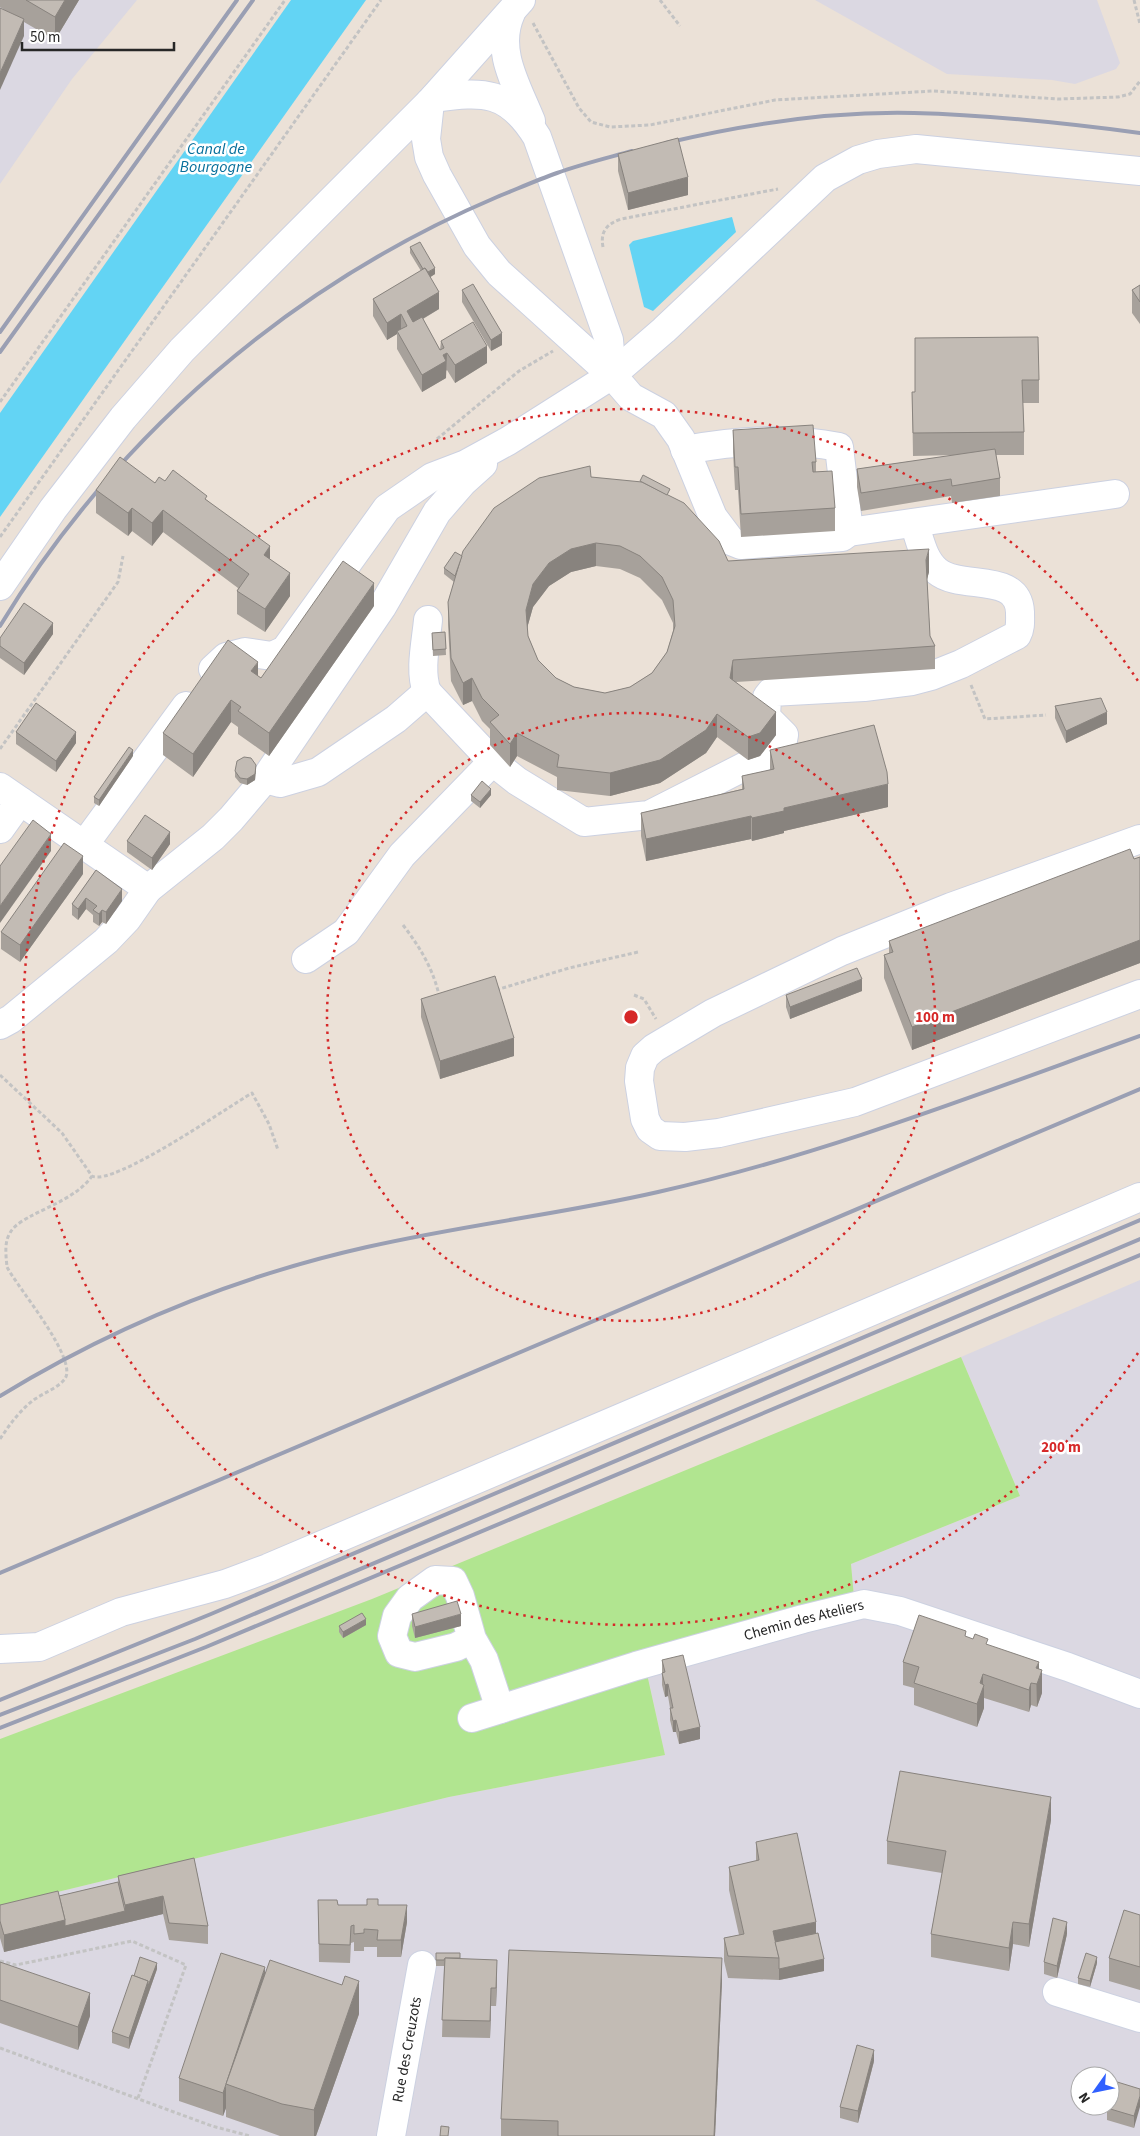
<svg xmlns="http://www.w3.org/2000/svg" width="1140" height="2136" viewBox="0 0 1140 2136" font-family="'Source Sans 3',sans-serif">
<style>
.industrial{fill:#dbd8e2;fill-rule:evenodd}
.green{fill:#b1e590}
.water{fill:#63d4f4}
.lines{fill:none;stroke-linecap:round;stroke-linejoin:round}
.minor-casing{stroke:#ccd1e1;stroke-width:30}
.path{stroke:#c3c3c3;stroke-width:3;stroke-dasharray:4 2.5;stroke-linecap:butt}
.minor{stroke:#fff;stroke-width:28}
.rail{stroke:#9a9fb3;stroke-width:4}
.wall{fill:#a7a19b;fill-rule:evenodd}
.shaded-wall{fill:#88837e}
.building{fill:#c2bbb4;stroke:#88837e;fill-rule:evenodd}
.ring{fill:none;stroke:#d62828;stroke-width:2.5;stroke-dasharray:2.5 5}
.labels{text-anchor:middle;dominant-baseline:central;stroke-width:5;stroke-linejoin:round;paint-order:stroke}
.street-label{font-size:15px;fill:#272727;stroke:#fff}
.water-label{font-size:16px;font-style:italic;fill:#076f9b;stroke:#fff}
.centre{fill:#d62828;stroke:#fff;stroke-width:2.5}
.ring-label{font-size:15px;text-anchor:middle;font-weight:bold;fill:#d62828;stroke:#fff;stroke-width:5;stroke-linejoin:round;paint-order:stroke}
</style>
<rect width="100%" height="100%" fill="#ebe1d7"/>
<g class="industrial">
<polygon points="0,0 137,0 72,79 0,184"/>
<polygon points="815,0 1097,0 1120,63 1116,69 1075,84 1052,80 947,74"/>
<path d="M1140 1280V2136H0V1906L449 1797 665 1755 646 1669 854 1597 851 1564 1020 1496 961 1357ZM1080 2076H1110V2106H1080Z"/>
</g>
<polygon class="green" points="961,1357 1020,1496 851,1564 854,1597 643,1656 665,1755 449,1797 0,1906 0,1739 372,1599"/>
<g class="water">
<polygon points="291,0 366,0 0,517 0,413"/>
<polygon points="732,217 736,232 653,311 644,307 629,245 633,241"/>
</g>
<g class="lines">
<defs>
<g id="minor">
<path d="M511 13C494 50 517 86 531 121"/>
<path d="M434 98C484 91 508 90 537 137L609 340 612 375"/>
<polyline points="430,102 426,139 429,157 437,175 477,246 499,273 612,375 631,397 664,415 681,439 713,517 731,541 741,545 842,537 849,532 1115,494"/>
<path d="M685 450C737 440 787 437 839 447L849 532"/>
<polyline points="0,586 53,509 123,418 182,350 430,102 521,0"/>
<polyline points="213,669 226,657 245,652 272,656 285,650 387,508 432,477 466,464 508,441 612,375 664,330 825,178 858,160 878,154 916,149 1140,171"/>
<path d="M427 692C419 671 426 642 428 620"/>
<path d="M265 779 280 783 318 772 396 719 427 692 493 762 517 781 584 822 649 815 771 753 783 740 784 735 766 717 767 697 771 692 864 687 912 681 931 676 961 664 1017 635C1021 628 1020 620 1020 612 1018 571 961 591 937 571 923 560 920 539 914 523"/>
<polyline points="0,787 148,889 213,837 231,819 265,779 382,607 437,512 463,482 483,464"/>
<polyline points="0,829 20,801"/>
<polyline points="1140,839 951,907 842,951 713,1013 654,1048 645,1056 640,1068 639,1081 645,1119 650,1129 660,1136 685,1137 719,1133 855,1102 1140,994"/>
<polyline points="84,845 186,706"/>
<polyline points="306,959 346,932 402,855 499,755"/>
<polyline points="0,1025 11,1019 106,941 127,919 148,889"/>
<polyline points="472,1639 456,1647 415,1657 399,1653 392,1636 397,1616 410,1598 435,1580 453,1581 460,1596 472,1639 484,1660 500,1709"/>
<polyline points="0,1649 39,1647 121,1612 225,1584 268,1568 1140,1197"/>
<path id="s1" d="M472 1718 636 1666 803 1619 864 1604 900 1611 1068 1667 1140 1694"/>
<polyline points="1057,1992 1140,2018"/>
<path id="s2" d="M391 2136 422 1965"/>
</g>
</defs>
<use href="#minor" class="minor-casing"/>
<g class="path">
<polyline points="660,0 680,26"/>
<polyline points="1134,0 1140,24"/>
<polyline points="533,23 579,108 591,122 610,127 650,125 775,100 933,91 1058,99 1118,97 1130,94 1140,81"/>
<path d="M603 247C600 231 607 224 621 219L778 189"/>
<polyline points="0,402 285,0"/>
<polyline points="437,439 519,371 553,351"/>
<polyline points="0,537 381,0"/>
<polyline points="971,685 985,719 1046,715"/>
<polyline points="0,749 118,582 123,556"/>
<path d="M403 925C420 947 433 969 439 995"/>
<polyline points="496,990 569,968 638,952"/>
<polyline points="634,995 644,999 656,1019"/>
<path d="M0 1075 62 1133 92 1176C113 1187 228 1107 252 1093L269 1124 278 1150"/>
<path d="M0 1439C10 1424 20 1410 35 1399 44 1393 57 1388 64 1380 81 1362 17 1287 7 1267 6 1256 4 1242 10 1233 14 1225 24 1220 31 1216 52 1205 79 1195 92 1176"/>
<polyline points="0,1961 16,1965 132,1941 186,1965 138,2098"/>
<polyline points="0,2048 212,2126 250,2136"/>
</g>
<use href="#minor" class="minor"/>
<g class="rail">
<path d="M666 143C746 124 831 111 914 113 989 115 1065 123 1140 133"/>
<polyline points="0,332 237,0"/>
<polyline points="0,352 253,0"/>
<path d="M0 626C116 435 292 284 497 197 517 189 537 180 557 173 582 164 607 158 632 151"/>
<path d="M0 1396C113 1327 238 1276 367 1247 463 1225 562 1214 658 1192 823 1155 981 1093 1140 1036"/>
<polyline points="0,1573 1140,1089"/>
<polyline points="0,1700 211,1614 1140,1220"/>
<polyline points="0,1715 195,1639 1140,1239"/>
<polyline points="0,1728 206,1647 1140,1255"/>
</g>
</g>
<g class="wall">
<polygon points="0,0 79,0 55,40 24,22 24,36 6,11 0,7"/>
<polygon points="618,154 688,195 628,210 618,171"/>
<polygon points="410,247 435,274 430,277 439,309 423,319 440,350 441,341 487,363 455,383 447,370 446,371 446,378 422,392 397,349 397,334 387,340 373,316 373,299 421,271 410,253"/>
<polygon points="1140,285 1140,324 1132,313 1132,290"/>
<polygon points="462,290 502,345 491,351 462,302"/>
<polygon points="915,338 1039,380 1039,403 1023,403 1024,432 1024,455 996,455 1000,478 1000,496 952,503 951,496 861,511 857,487 857,469 955,455 913,456 912,392 915,392"/>
<polygon points="733,430 816,462 816,472 835,508 835,531 741,537 738,490 735,490 733,452"/>
<path d="M591 477 670 496 728 561 929 572 927 579 930 636 935 646V669L736 682 776 735 760 756 748 760 717 737 706 753 660 783 610 796 557 790V777L517 756 510 767 490 745V729L482 721 472 701 463 705 451 681 448 625V602L454 582 444 574V568L462 556ZM596 566 620 569 640 578 662 600 673 623V631L667 652 652 673 630 687 605 693 574 687 556 678 538 660 528 636 527 628 533 607 549 586 571 572Z"/>
<polygon points="165,481 207,500 270,559 290,596 265,632 237,614 237,591 238,588 163,532 152,546 132,531 128,536 96,513 96,490"/>
<polygon points="374,606 269,756 238,734 238,727 231,722 193,777 163,755 163,733 258,676 261,678"/>
<polygon points="445,632 446,655 433,656 432,633"/>
<polygon points="53,634 24,675 0,658 0,638"/>
<polygon points="1055,706 1107,724 1066,743 1055,718"/>
<polygon points="16,732 76,743 56,772 16,744"/>
<polygon points="770,750 888,807 784,831 784,833 752,841 751,839 646,861 641,836 641,813 742,789 742,776 770,770"/>
<polygon points="133,756 99,806 94,803 94,797"/>
<polygon points="235,771 256,771 255,780 247,785 240,783 235,777"/>
<polygon points="471,795 491,795 480,808 471,801"/>
<polygon points="127,841 170,844 152,870 127,852"/>
<polygon points="1140,857 1140,963 912,1050 884,978 884,955 889,954 889,941"/>
<polygon points="96,870 122,901 106,924 102,922 99,926 93,922 93,915 86,909 78,920 72,915 72,904"/>
<polygon points="83,874 20,962 1,949 1,932"/>
<polygon points="862,991 790,1019 786,1007 786,995"/>
<polygon points="421,999 514,1056 440,1079 421,1017"/>
<polygon points="412,1614 461,1626 415,1638 412,1626"/>
<polygon points="366,1625 343,1638 339,1632 339,1626"/>
<polygon points="966,1637 988,1645 1039,1669 1042,1693 1037,1707 1031,1705 1029,1712 984,1698 984,1708 977,1727 914,1705 914,1688 903,1685 903,1662"/>
<polygon points="662,1660 700,1739 679,1744 676,1732 673,1732 670,1720 670,1708 668,1696 665,1697 662,1685"/>
<polygon points="1051,1820 1029,1947 1013,1944 1009,1971 931,1957 931,1934 942,1873 887,1864 887,1841"/>
<polygon points="756,1842 816,1933 824,1971 779,1980 728,1978 724,1961 724,1938 739,1935 729,1890 729,1867 756,1861"/>
<polygon points="194,1858 208,1926 208,1944 169,1940 163,1914 4,1952 0,1938 0,1905 59,1896 118,1882 118,1876"/>
<polygon points="318,1900 338,1905 378,1905 407,1922 401,1957 377,1957 377,1947 364,1947 364,1951 354,1951 354,1942 351,1943 350,1963 319,1962"/>
<polygon points="1140,1915 1140,1990 1109,1981 1109,1958"/>
<polygon points="1067,1934 1057,1978 1044,1974 1044,1962"/>
<polygon points="436,1953 460,1958 497,1977 496,2006 491,2006 490,2038 442,2037 444,1966 436,1966"/>
<polygon points="0,1962 90,2016 78,2050 0,2023"/>
<polygon points="1097,1963 1090,1987 1078,1984 1078,1978"/>
<polygon points="157,1969 129,2049 112,2043 112,2032 134,1976"/>
<polygon points="265,1972 359,2014 316,2136 280,2136 226,2117 226,2108 223,2116 179,2101 179,2078"/>
<polygon points="722,1981 715,2136 501,2136 501,2119"/>
<polygon points="874,2061 858,2123 840,2118 840,2107"/>
<polygon points="1140,2089 1134,2128 1107,2120 1107,2108"/>
</g>
<g class="shaded-wall">
<polygon points="65,0 79,0 55,40 55,17"/>
<polygon points="24,19 24,36 0,90 0,73"/>
<polygon points="688,177 688,195 628,210 628,193"/>
<polygon points="435,268 435,274 426,280 426,274"/>
<polygon points="439,292 439,309 407,328 407,311"/>
<polygon points="401,314 401,332 397,331 397,334 387,340 387,323"/>
<polygon points="502,333 502,345 491,351 491,340"/>
<polygon points="487,346 487,363 455,383 455,365"/>
<polygon points="447,353 446,378 422,392 422,375 443,355"/>
<polygon points="132,508 132,531 128,536 128,513"/>
<polygon points="163,510 163,532 152,546 152,523"/>
<polygon points="596,543 596,566 571,572 549,586 533,607 526,632 526,610 533,584 549,563 571,549"/>
<polygon points="270,546 270,568 264,555"/>
<polygon points="929,549 929,572 926,583 926,560"/>
<polygon points="290,573 290,596 265,632 265,609"/>
<polygon points="374,583 374,606 269,756 269,733"/>
<polygon points="53,623 53,634 24,675 24,663"/>
<polygon points="733,660 733,682 730,678"/>
<polygon points="258,662 258,684 251,671"/>
<polygon points="472,678 472,701 463,705 463,683"/>
<polygon points="231,700 231,722 193,777 193,754"/>
<polygon points="776,712 776,735 760,756 748,760 748,737"/>
<polygon points="1107,712 1107,724 1066,743 1066,731"/>
<polygon points="717,714 717,737 706,753 660,783 610,796 610,773"/>
<polygon points="76,732 76,743 56,772 56,761"/>
<polygon points="517,733 517,756 510,767 510,744"/>
<polygon points="133,750 133,756 99,806 99,800"/>
<polygon points="256,765 255,780 247,785 247,779"/>
<polygon points="888,784 888,807 784,831 784,833 752,841 752,818 784,808"/>
<polygon points="491,789 491,795 480,808 480,802"/>
<polygon points="751,816 751,839 646,861 646,839"/>
<polygon points="170,832 170,844 152,870 152,858"/>
<polygon points="51,834 51,851 0,923 0,906"/>
<polygon points="83,856 83,874 20,962 20,945"/>
<polygon points="122,889 122,901 106,924 106,912"/>
<polygon points="86,898 86,909 78,920 78,909"/>
<polygon points="102,910 102,922 99,926 99,914"/>
<polygon points="1140,940 1140,963 912,1050 912,1027"/>
<polygon points="862,979 862,991 790,1019 790,1007"/>
<polygon points="514,1038 514,1056 440,1079 440,1061"/>
<polygon points="461,1614 461,1626 415,1638 415,1627"/>
<polygon points="366,1619 366,1625 343,1638 343,1632"/>
<polygon points="1039,1662 1039,1679 1042,1670 1042,1693 1037,1707 1036,1668"/>
<polygon points="983,1674 983,1689 984,1685 984,1708 977,1727 977,1704 980,1683"/>
<polygon points="1031,1683 1031,1705 1029,1712 1029,1690"/>
<polygon points="668,1684 668,1696 665,1697 665,1685"/>
<polygon points="676,1720 676,1732 673,1732 673,1721"/>
<polygon points="700,1727 700,1739 679,1744 679,1732"/>
<polygon points="1051,1797 1051,1820 1029,1947 1029,1924"/>
<polygon points="163,1896 163,1914 4,1952 4,1935 65,1920 125,1911 125,1905"/>
<polygon points="407,1905 407,1922 401,1957 401,1940"/>
<polygon points="816,1922 816,1945 775,1954 773,1931"/>
<polygon points="1013,1922 1013,1944 1009,1971 1009,1948"/>
<polygon points="1067,1922 1067,1934 1057,1978 1057,1966"/>
<polygon points="1097,1957 1097,1963 1090,1987 1090,1981"/>
<polygon points="722,1958 722,1981 715,2136 714,2136"/>
<polygon points="824,1959 824,1971 779,1980 779,1969"/>
<polygon points="497,1960 497,1977 496,2006 496,1988"/>
<polygon points="157,1963 157,1969 129,2049 129,2038 148,1981"/>
<polygon points="265,1967 265,1990 226,2085"/>
<polygon points="359,1981 359,2014 316,2136 314,2136 314,2110"/>
<polygon points="491,1988 491,2006 490,2038 490,2021"/>
<polygon points="90,1993 90,2016 78,2050 78,2027"/>
<polygon points="874,2050 874,2061 858,2123 858,2111"/>
<polygon points="226,2085 226,2108 223,2116 223,2093"/>
<polygon points="1140,2096 1140,2107 1134,2128 1134,2116"/>
</g>
<g class="building">
<polygon points="26,0 65,0 55,17"/>
<polygon points="0,8 24,19 0,73"/>
<polygon points="678,138 688,177 628,193 618,154"/>
<polygon points="420,242 435,268 428,272 425,268 423,269 410,247"/>
<polygon points="425,268 439,292 407,311 413,322 422,317 440,350 444,348 441,341 473,322 487,346 455,365 447,353 443,355 446,361 422,375 397,331 407,326 401,314 387,323 373,299"/>
<polygon points="473,284 502,333 491,340 462,290"/>
<polygon points="1140,285 1140,302 1132,290"/>
<polygon points="1038,337 1039,380 1022,380 1024,432 913,433 912,392 915,392 915,338"/>
<polygon points="813,425 816,462 812,462 813,472 832,471 835,508 741,514 738,467 735,467 733,430"/>
<polygon points="995,449 1000,478 952,486 951,479 861,493 857,469"/>
<polygon points="120,457 155,483 159,477 165,481 173,470 207,496 205,499 270,546 264,555 290,573 265,609 237,591 249,574 163,510 152,523 132,508 128,513 96,490"/>
<path d="M590 466 591 477 642 482 684 503 719 541 728 561 929 549 926 560 930 636 935 646 733 660 730 678 776 712 760 733 748 737 717 714 706 730 660 760 610 773 557 767 559 755 517 733 510 744 490 722 499 715 482 698 472 678 463 683 451 658 448 602 463 551 494 508 539 478ZM596 543 620 546 640 556 662 577 673 600 675 626 667 652 652 673 630 687 605 693 574 687 556 678 538 660 528 636 526 610 533 584 549 563 571 549Z"/>
<polygon points="643,475 670,489 667,495 642,482 640,481"/>
<polygon points="455,552 462,556 455,576 444,568"/>
<polygon points="343,561 374,583 269,733 238,711 241,707 231,700 193,754 163,733 228,640 258,662 251,671 261,678"/>
<polygon points="24,603 53,623 24,663 0,646 0,638"/>
<polygon points="445,632 446,649 433,650 432,633"/>
<polygon points="1101,698 1107,712 1066,731 1055,706"/>
<polygon points="36,703 76,732 56,761 16,732"/>
<polygon points="874,725 887,772 888,784 784,808 784,811 752,818 751,816 646,839 641,813 744,789 742,776 774,769 770,750"/>
<polygon points="129,747 133,750 99,800 94,797"/>
<polygon points="244,757 251,758 256,765 255,774 247,779 240,778 235,771 237,761"/>
<polygon points="482,781 491,789 480,802 471,795"/>
<polygon points="145,815 170,832 152,858 127,841"/>
<polygon points="33,820 51,834 0,906 0,866"/>
<polygon points="64,843 83,856 20,945 1,932"/>
<polygon points="1130,849 1134,859 1140,857 1140,940 912,1027 884,955 893,952 889,941"/>
<polygon points="96,870 122,889 106,912 102,910 99,914 93,910 97,906 86,898 78,909 72,904"/>
<polygon points="857,968 862,979 790,1007 786,995"/>
<polygon points="495,976 514,1038 440,1061 421,999"/>
<polygon points="457,1601 461,1614 415,1627 412,1614"/>
<polygon points="362,1613 366,1619 343,1632 339,1626"/>
<polygon points="919,1615 966,1631 965,1636 973,1639 975,1634 988,1639 986,1644 1039,1662 1036,1668 1042,1670 1037,1684 1031,1683 1029,1690 983,1674 980,1683 984,1685 977,1704 914,1683 919,1667 903,1662"/>
<polygon points="683,1655 700,1727 679,1732 676,1720 673,1721 670,1708 673,1708 668,1684 665,1685 662,1673 665,1672 662,1660"/>
<polygon points="900,1771 1051,1797 1029,1924 1013,1922 1009,1948 931,1934 946,1851 887,1841"/>
<polygon points="797,1833 816,1922 773,1931 779,1958 728,1956 724,1938 744,1934 729,1867 759,1860 756,1842"/>
<polygon points="194,1858 208,1926 169,1923 163,1896 125,1905 118,1876"/>
<polygon points="118,1882 125,1911 65,1926 65,1920 59,1896"/>
<polygon points="58,1891 65,1920 4,1935 0,1921 0,1905"/>
<polygon points="367,1899 378,1899 378,1905 407,1905 401,1940 377,1940 378,1930 364,1929 364,1933 354,1934 354,1925 351,1926 350,1945 319,1944 318,1900 337,1900 338,1905 367,1905"/>
<polygon points="1124,1910 1140,1915 1140,1967 1109,1958"/>
<polygon points="1053,1918 1067,1922 1057,1966 1044,1962"/>
<polygon points="818,1933 824,1959 779,1969 779,1958 775,1942"/>
<polygon points="509,1950 722,1958 714,2136 558,2136 558,2121 501,2119"/>
<polygon points="221,1953 265,1967 223,2093 179,2078"/>
<polygon points="436,1953 460,1953 460,1958 445,1958 444,1960 436,1960"/>
<polygon points="1086,1953 1097,1957 1090,1981 1078,1978"/>
<polygon points="140,1957 157,1963 148,1986 148,1981 134,1976"/>
<polygon points="445,1958 497,1960 496,1988 491,1988 490,2021 442,2020"/>
<polygon points="270,1960 342,1985 345,1976 359,1981 314,2110 282,2104 226,2084"/>
<polygon points="0,1962 90,1993 78,2027 0,2000"/>
<polygon points="132,1975 148,1981 129,2038 112,2032"/>
<polygon points="857,2045 874,2050 858,2111 840,2107"/>
<polygon points="1114,2081 1140,2089 1140,2096 1134,2116 1107,2108 1107,2106 1110,2106 1110,2096"/>
<polygon points="441,2126 449,2127 448,2136 440,2136"/>
</g>
<g class="ring">
<circle cx="631" cy="1017" r="304"/>
<path d="M1138 1353A608 608 0 1 1 1138 681"/>
</g>
<g class="labels">
<g class="street-label">
<text stroke="none"><textPath href="#s1" startOffset="346">Chemin des Ateliers</textPath></text>
<text stroke="none"><textPath href="#s2" startOffset="88">Rue des Creuzots</textPath></text>
</g>
<g class="water-label">
<text x="216" y="149">Canal de<tspan x="216" dy="18">Bourgogne</tspan></text>
</g>
</g>
<circle cx="631" cy="1017" r="8" class="centre"/>
<g class="ring-label">
<text x="935" y="1022">100 m</text>
<text x="1061" y="1452">200 m</text>
</g>
<g transform="translate(1095 2091) rotate(237)"><circle r="24" fill="#ffffff" stroke="#a9a9a9"/>
<path d="M0-4L9 19L0 12L-9 19Z" fill="#3060ff"/>
<text y="-8" font-size="14" font-weight="bold" text-anchor="middle" fill="#272727">N</text>
</g>
<path d="M22 42v8h152v-8" fill="none" stroke="#272727" stroke-width="2.5"/>
<text x="30" y="42" font-size="15" fill="#272727" stroke="#ffffff" stroke-width="4" paint-order="stroke">50 m</text>
</svg>
